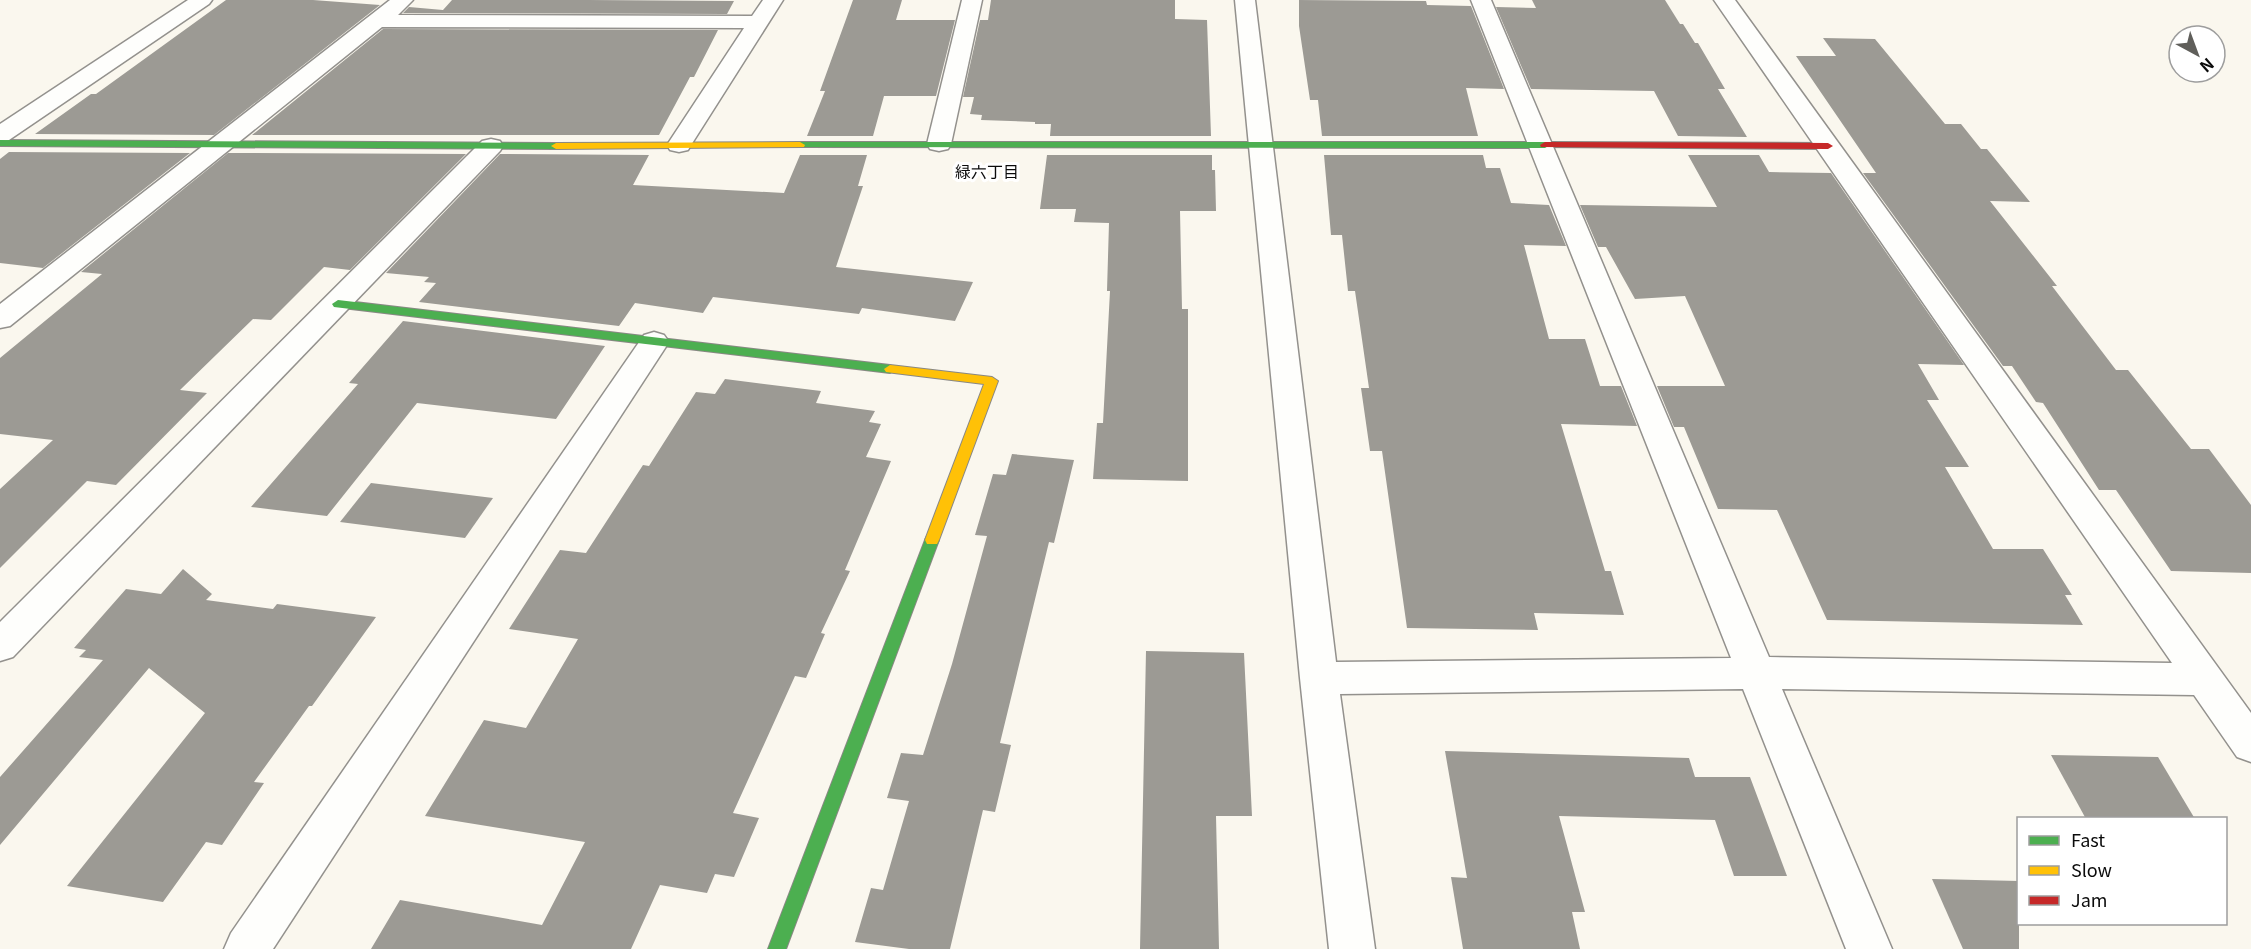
<svg xmlns="http://www.w3.org/2000/svg" width="2251" height="949" viewBox="0 0 2251 949" font-family="Georgia,'Noto Sans JP',serif">
<style>
.building{fill:#9c9a94}
.lines{fill:none;stroke-linecap:round;stroke-linejoin:round}
.street-casing{stroke:#93918d;stroke-width:3}
.fast-casing{stroke:#898884;stroke-width:2}
.slow-casing{stroke:#898884;stroke-width:2}
.jam-casing{stroke:#898884;stroke-width:2}
.street{fill:#fefefc;fill-rule:evenodd}
.fast{fill:#4caf50;fill-rule:evenodd}
.slow{fill:#ffc107;fill-rule:evenodd}
.jam{fill:#c62828;fill-rule:evenodd}
.labels{text-anchor:middle;dominant-baseline:central;stroke-width:6;stroke-linejoin:round;paint-order:stroke}
.far-neighbourhood-label{font-size:16px;fill:#0b0b0b;stroke:#fff}
</style>
<rect width="100%" height="100%" fill="#faf7ee"/>
<g class="building">
<polygon points="226,0 313,0 380,5 214,135 35,134 91,94 96,94"/>
<polygon points="452,0 589,0 734,1 727,14 403,13 409,7 443,10"/>
<polygon points="853,0 902,0 896,20 955,20 936,96 884,96 873,136 807,136 825,91 820,91"/>
<polygon points="991,0 1175,0 1175,19 1207,20 1211,136 1050,136 1051,124 1035,124 1035,122 981,120 982,115 970,114 974,97 963,97 980,20 988,20"/>
<polygon points="1299,0 1426,1 1427,5 1471,6 1504,89 1466,88 1478,136 1322,136 1318,100 1310,100 1299,26"/>
<polygon points="1532,0 1665,0 1680,24 1683,24 1695,43 1698,43 1725,89 1718,89 1747,137 1678,136 1654,91 1531,89 1496,7 1536,8"/>
<polygon points="383,29 718,30 694,77 690,77 659,135 252,135"/>
<polygon points="1823,38 1875,39 1945,124 1961,124 1981,149 1987,149 2030,202 1990,201 2057,286 2052,286 2116,370 2128,370 2191,449 2209,449 2251,505 2251,573 2171,571 2116,490 2099,490 2043,403 2036,402 2012,366 2003,366 1863,173 1876,173 1796,56 1836,56"/>
<polygon points="9,152 190,153 43,268 0,263 0,159"/>
<polygon points="228,153 466,154 350,270 324,267 271,320 253,319 180,390 207,393 116,485 87,481 0,568 0,489 53,440 0,434 0,358 102,274 81,272"/>
<polygon points="500,154 649,155 633,185 784,193 800,155 867,155 858,186 863,186 836,267 973,282 955,321 862,308 859,314 713,297 703,313 635,303 619,326 419,302 436,283 424,282 429,277 386,273"/>
<polygon points="1047,155 1212,155 1212,170 1215,170 1216,211 1180,211 1182,309 1188,309 1188,481 1093,479 1097,423 1103,423 1110,291 1107,291 1109,223 1074,222 1076,209 1040,209"/>
<polygon points="1324,155 1483,155 1486,168 1500,168 1511,203 1549,205 1566,246 1524,245 1549,339 1585,339 1600,386 1621,386 1637,426 1561,424 1605,571 1611,571 1624,615 1534,613 1538,630 1407,628 1382,451 1370,451 1361,388 1369,388 1355,291 1348,291 1342,235 1331,235"/>
<polygon points="1688,155 1759,155 1769,172 1831,173 1964,365 1918,364 1939,400 1927,400 1969,467 1945,467 1993,549 2043,549 2072,595 2065,595 2083,625 1827,620 1777,510 1718,509 1684,427 1674,427 1657,386 1725,386 1685,296 1635,299 1606,247 1598,247 1580,205 1717,207"/>
<polygon points="403,321 605,346 556,419 417,403 327,516 251,507 358,384 349,383"/>
<polygon points="725,379 821,391 816,403 875,411 869,422 881,424 866,457 891,461 845,570 850,571 821,633 825,634 806,678 795,676 733,813 759,818 734,877 715,874 707,893 660,885 631,949 371,949 400,900 542,925 585,842 425,816 484,720 526,728 578,639 509,629 560,550 586,553 643,465 649,466 696,392 715,394"/>
<polygon points="1012,454 1074,460 1054,543 1049,542 1000,743 1011,745 995,812 983,810 950,949 909,949 855,942 871,888 883,890 909,801 887,798 901,753 923,755 952,664 987,536 975,535 993,474 1006,475"/>
<polygon points="371,483 493,498 465,538 340,522"/>
<polygon points="183,569 212,594 206,600 273,609 277,604 376,617 312,706 309,706 254,782 264,783 222,845 206,842 163,902 67,886 205,713 149,668 0,845 0,777 103,660 79,657 86,650 74,648 126,589 161,594"/>
<polygon points="1146,651 1244,653 1252,816 1216,816 1219,949 1140,949"/>
<polygon points="1445,751 1689,758 1695,777 1750,777 1787,876 1734,876 1715,820 1559,816 1585,912 1572,912 1580,949 1463,949 1451,877 1467,878"/>
<polygon points="2051,755 2158,757 2195,819 2086,819"/>
<polygon points="1932,879 2019,881 2019,949 1963,949"/>
</g>
<g class="lines">
<defs>
<g id="street">
<polygon points="188,0 212,0 209,4 9,140 0,142 0,124"/>
<polygon points="390,0 413,0 398,15 752,16 763,0 783,0 691,145 688,150 679,152 670,150 667,145 744,28 382,27 10,326 0,328 0,304"/>
<polygon points="962,0 982,0 951,144 948,149 939,151 930,149 927,144"/>
<polygon points="1235,0 1255,0 1336,662 1731,658 1471,0 1491,0 1769,657 2172,663 1714,0 1735,0 2251,713 2251,762 2237,757 2194,695 1782,689 1892,949 1846,949 1743,689 1340,694 1375,949 1329,949 1300,678"/>
<polygon points="491,139 500,141 503,146 500,151 13,657 0,661 0,622 482,141"/>
<polygon points="654,332 664,335 669,342 273,949 224,949 231,933 644,335"/>
</g>
<g id="fast">
<polygon points="0,140 556,143 561,146 556,149 0,146"/>
<polygon points="800,142 1545,142 1550,145 1545,148 796,147 795,145"/>
<polygon points="338,300 890,365 896,369 890,373 334,307 332,304"/>
<polygon points="932,535 937,536 939,540 786,949 768,949 925,540 927,536"/>
</g>
<g id="slow">
<polygon points="800,142 805,145 804,147 556,149 551,146 556,143"/>
<polygon points="890,365 992,377 998,381 939,540 937,544 927,544 925,540 984,384 886,372 884,369"/>
</g>
<polygon id="jam" points="1545,142 1828,143 1833,146 1828,149 1541,147 1540,145"/>
</defs>
<use href="#street" class="street-casing"/>
<use href="#fast" class="fast-casing"/>
<use href="#slow" class="slow-casing"/>
<use href="#jam" class="jam-casing"/>
<use href="#street" class="street"/>
<use href="#fast" class="fast"/>
<use href="#slow" class="slow"/>
<use href="#jam" class="jam"/>
</g>
<g class="labels">
<g class="far-neighbourhood-label">
<text x="987" y="171">緑六丁目</text>
</g>
</g>
<rect x="2017" y="817" width="210" height="108" fill="#ffffff" stroke="#9d9d9d" stroke-width="1.5"/>
<rect x="2029" y="836" width="30" height="9" fill="#4caf50" stroke="#9d9d9d" stroke-width="1.5"/>
<text x="2071" y="847" font-size="18" fill="#0b0b0b">Fast</text>
<rect x="2029" y="866" width="30" height="9" fill="#ffc107" stroke="#9d9d9d" stroke-width="1.5"/>
<text x="2071" y="877" font-size="18" fill="#0b0b0b">Slow</text>
<rect x="2029" y="896" width="30" height="9" fill="#c62828" stroke="#9d9d9d" stroke-width="1.5"/>
<text x="2071" y="907" font-size="18" fill="#0b0b0b">Jam</text>
<g transform="translate(2197 54) rotate(139)"><circle r="28" fill="#ffffff" stroke="#9d9d9d" stroke-width="1.5"/>
<path d="M0-4.5L10 22L0 15L-10 22Z" fill="#5f5e5a"/>
<text y="-9" font-size="16" font-weight="bold" text-anchor="middle" fill="#0b0b0b">N</text>
</g>
</svg>
